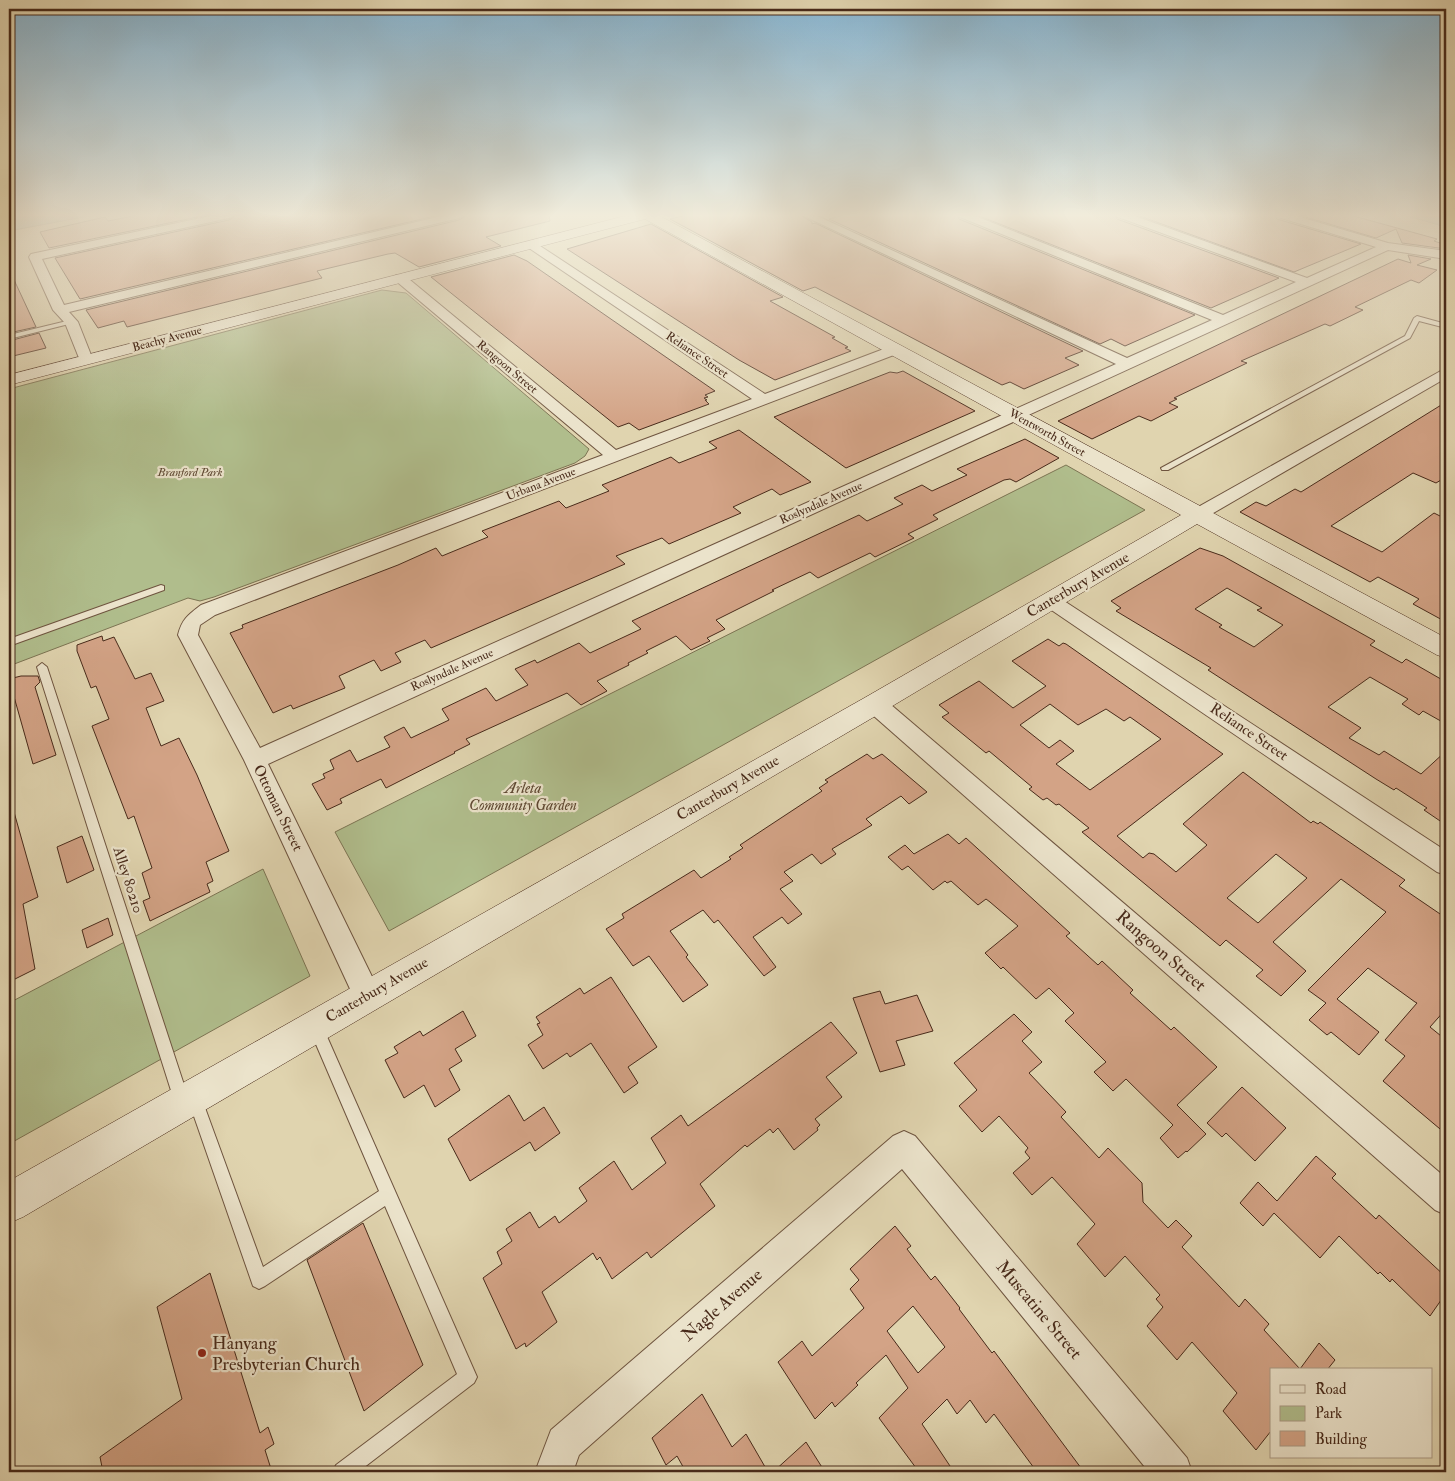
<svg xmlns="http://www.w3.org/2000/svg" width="1455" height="1481" viewBox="0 0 1455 1481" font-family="'IM FELL Double Pica',serif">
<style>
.green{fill:#b0bd8c;stroke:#7c7453}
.water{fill:#94b7b1;stroke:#767f75}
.building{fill:#d3a386;stroke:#482a1a;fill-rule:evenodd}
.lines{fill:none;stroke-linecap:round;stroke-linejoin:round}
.lane-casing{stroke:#6e543f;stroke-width:2}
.street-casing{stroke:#6e543f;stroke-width:2}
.secondary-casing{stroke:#482a1a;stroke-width:1}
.lane{fill:#ebe3cb;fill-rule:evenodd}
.street{fill:#ebe3cb;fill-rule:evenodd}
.secondary{fill:#ebe3cb;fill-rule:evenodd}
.poi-dot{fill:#8f2418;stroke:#ebe3cb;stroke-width:2}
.labels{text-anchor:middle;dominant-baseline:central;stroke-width:4.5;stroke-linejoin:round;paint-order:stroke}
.far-street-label{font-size:12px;fill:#482a1a;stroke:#ebe3cb}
.far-park-label{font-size:12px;font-style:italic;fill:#5d4731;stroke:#ebe3cb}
.street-label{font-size:15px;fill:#482a1a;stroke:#ebe3cb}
.park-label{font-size:15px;font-style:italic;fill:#5d4731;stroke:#ebe3cb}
.near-street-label{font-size:18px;fill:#482a1a;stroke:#ebe3cb}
.near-poi-label{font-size:18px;fill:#482a1a;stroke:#ebe3cb;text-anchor:start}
</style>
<rect width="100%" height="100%" fill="#e0d4af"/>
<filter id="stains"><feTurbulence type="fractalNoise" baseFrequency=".004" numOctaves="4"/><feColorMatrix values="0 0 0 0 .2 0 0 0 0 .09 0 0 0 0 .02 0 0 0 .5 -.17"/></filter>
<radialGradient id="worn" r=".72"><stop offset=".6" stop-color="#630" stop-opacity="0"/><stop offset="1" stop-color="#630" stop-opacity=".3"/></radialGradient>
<g class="green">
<polygon points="382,290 406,293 589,449 585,456 575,463 214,597 200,601 188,598 9,666 9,389"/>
<polygon points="1066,465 1145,510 389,931 335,832"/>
<polygon points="263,869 310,976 9,1144 9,1003"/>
</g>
<g class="water">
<polygon points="30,215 94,215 9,231 9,219"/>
<polygon points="1404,215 1446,215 1446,227"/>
</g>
<g class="building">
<polygon points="138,215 207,215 49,248 40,232 105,217 108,221"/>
<polygon points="237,215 439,215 80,299 55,258 229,220"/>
<polygon points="467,215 549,215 550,221 486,237 501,246 419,267 395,253 388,254 317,271 322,278 127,327 124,321 98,328 86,310 459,220"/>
<polygon points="687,215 800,215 812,222 812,224 815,223 1083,351 1065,358 1079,365 1024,389 1010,382 1002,385 815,287 803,291 670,219"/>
<polygon points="845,215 957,215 959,219 1195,315 1125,346 1111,339 1100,344 829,219"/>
<polygon points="977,215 1115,215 1117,219 1279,278 1211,308"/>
<polygon points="1137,215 1275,215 1277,219 1361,244 1294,272"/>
<polygon points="1299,215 1350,215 1437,239 1434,241 1446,245 1446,249 1402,243 1396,229 1376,238"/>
<polygon points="651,224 783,297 770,301 835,337 832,338 848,347 845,348 851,351 775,380 739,360 567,249"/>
<polygon points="514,255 527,261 715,391 705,395 708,397 704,398 707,400 705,400 709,404 639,430 629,423 618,427 431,277"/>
<polygon points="1408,255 1431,259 1417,265 1437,270 1419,283 1411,280 1355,307 1363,310 1330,326 1325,324 1241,361 1247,363 1174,398 1177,399 1169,403 1178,407 1151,421 1139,416 1092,439 1058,421 1398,259 1411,263"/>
<polygon points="9,269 36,327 9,333"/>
<polygon points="39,333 46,348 9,357 9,341"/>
<polygon points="903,371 975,411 846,468 774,417 890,372 897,373"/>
<polygon points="1446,402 1446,477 1436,483 1413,473 1331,526 1382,552 1434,513 1446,519 1446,622 1413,604 1419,599 1378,577 1370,582 1240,512 1256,502 1266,506 1295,489 1301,492"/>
<polygon points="739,430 811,482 780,495 772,489 733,507 741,513 669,544 662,538 616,556 625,564 431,648 425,640 395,653 401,662 381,671 374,660 339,676 345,688 293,709 291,705 273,713 230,633 243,628 242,625 398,565 436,548 442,556 488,537 482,531 559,501 566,508 609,491 602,485 671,457 679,463 717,448 709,442"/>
<polygon points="1025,439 1059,458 1016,482 1010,479 1004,480 933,515 938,519 908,534 914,538 875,557 870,553 818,578 810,572 772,590 774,591 716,620 725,629 707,638 710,641 691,650 676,636 646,651 648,653 628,663 629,665 597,681 607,691 581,705 567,693 466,739 470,744 454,752 455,753 386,788 381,779 340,799 342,803 327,810 312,784 325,778 323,774 334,769 330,760 350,750 357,762 390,747 384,737 404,727 411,738 449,720 442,709 486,688 496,701 528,685 515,669 535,660 537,663 579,643 590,653 609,644 641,629 632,621 859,515 867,521 903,504 894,498 922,485 932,491 967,475 957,469"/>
<path d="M1200 548 1223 556 1375 641 1370 645 1402 663 1406 659 1446 682V724L1423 711 1419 715 1402 704 1408 699 1370 677 1328 707 1361 728 1349 738 1379 755 1384 751 1421 774 1446 751V825L1424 810 1427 808 1396 788 1394 790 1376 779 1208 670 1211 668 1116 611 1121 608 1111 601ZM1227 588 1262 608 1257 610 1283 625 1254 647 1219 627 1222 625 1195 609Z"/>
<polygon points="102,636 103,641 114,637 135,679 151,673 164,701 146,708 161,746 179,738 197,775 229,851 206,862 213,881 207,884 210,892 150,921 143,901 150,898 142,873 152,868 134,816 128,819 92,726 109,719 96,686 91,688 77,651 77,645"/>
<path d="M1048 639 1059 646 1063 643 1066 644 1223 754 1117 836 1143 858 1149 853 1154 854 1176 872 1207 845 1183 824 1243 772 1311 823 1313 821 1318 824 1320 822 1405 880 1399 886 1446 918V1009L1430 1027 1446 1040V1134L1383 1081 1405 1056 1385 1040 1417 1003 1415 1002 1368 968 1337 999 1379 1032 1359 1055 1331 1032 1327 1035 1309 1020 1326 1003 1308 990 1386 912 1341 879 1273 942 1306 971 1281 996 1256 976 1263 970 1226 940 1220 946 1082 832 1089 828 1059 804 1056 805 1047 798 1043 800 1029 789 1032 787 989 751 986 753 942 717 949 713 939 705 979 681 1013 708 1046 686 1012 661ZM1050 704 1078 725 1106 709 1124 721 1130 717 1161 739 1090 790 1056 764 1074 751 1060 740 1049 748 1020 725ZM1276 854 1307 878 1258 923 1227 898Z"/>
<polygon points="21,676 38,676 40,682 35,687 56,755 33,764 9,679"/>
<polygon points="867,754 873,759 882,754 927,792 909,804 901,796 866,819 872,825 832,849 836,854 821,864 812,854 784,872 793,881 780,889 802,914 788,924 782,917 753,937 776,967 764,976 718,920 714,923 703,910 670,931 688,955 686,957 708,985 683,1002 649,956 633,966 606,929 624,918 622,914 694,870 701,878 731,859 729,857 743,848 740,845 822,791 819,788 828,782 825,780"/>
<polygon points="9,812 14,812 38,897 23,904 35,969 9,982"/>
<polygon points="948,834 959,844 966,838 1070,933 1066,936 1098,965 1102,961 1133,990 1130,993 1171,1030 1174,1027 1217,1067 1177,1105 1206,1134 1187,1152 1186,1151 1178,1158 1160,1138 1173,1125 1126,1079 1113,1091 1094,1072 1106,1062 1065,1021 1074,1013 1049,988 1036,999 1003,967 1001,969 985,953 1018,926 990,902 986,899 978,905 951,881 947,883 945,881 933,890 908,866 902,870 888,857 905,845 914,854"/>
<polygon points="82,836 94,870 67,883 57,847"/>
<polygon points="108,918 113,935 87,948 82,930"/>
<polygon points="611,977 657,1047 628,1067 638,1083 624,1093 591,1043 570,1057 567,1053 543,1069 528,1045 543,1035 537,1024 540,1023 536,1017 580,988 584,994"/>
<polygon points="880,991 885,1004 917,995 933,1031 896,1041 905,1065 880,1072 853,998"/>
<polygon points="463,1011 476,1036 455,1049 462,1061 449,1069 460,1090 435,1107 424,1085 404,1098 385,1060 398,1053 394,1047 420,1031 423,1036"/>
<polygon points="1014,1014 1032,1032 1022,1041 1042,1062 1029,1073 1066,1112 1061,1117 1099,1158 1108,1148 1142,1183 1143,1202 1168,1228 1176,1220 1192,1236 1182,1247 1239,1307 1245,1299 1269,1324 1264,1330 1300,1369 1319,1343 1335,1360 1327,1370 1271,1370 1271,1431 1256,1450 1223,1411 1237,1393 1192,1342 1177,1360 1147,1326 1163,1307 1156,1299 1160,1295 1125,1256 1105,1277 1077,1244 1095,1224 1052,1177 1032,1195 1013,1173 1030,1158 1025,1152 1028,1148 999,1116 982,1132 959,1106 977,1090 954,1063"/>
<polygon points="831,1022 857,1053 826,1077 842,1097 815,1119 820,1125 817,1128 818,1130 794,1150 778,1128 773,1133 770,1129 747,1147 745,1145 700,1184 715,1206 651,1258 647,1252 612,1279 600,1257 597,1260 593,1253 542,1292 557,1322 526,1347 525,1343 516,1349 483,1278 502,1264 497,1252 512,1241 506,1229 530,1212 539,1228 555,1216 559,1223 587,1201 579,1188 614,1161 632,1190 666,1163 651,1138 681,1115 688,1126"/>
<polygon points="1242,1087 1286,1128 1255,1161 1226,1133 1222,1137 1207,1123"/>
<polygon points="509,1095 524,1121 544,1107 560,1133 535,1151 530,1142 470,1181 448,1139"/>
<polygon points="1316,1156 1336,1174 1332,1178 1376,1219 1379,1215 1446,1277 1446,1293 1430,1316 1392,1279 1390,1282 1380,1272 1378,1274 1339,1236 1320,1258 1274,1213 1263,1226 1240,1203 1258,1182 1277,1201"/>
<polygon points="363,1223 423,1365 364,1411 307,1260"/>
<path d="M895 1226 911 1246 907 1249 931 1280 935 1276 960 1308 959 1309 992 1353 994 1351 1084 1472H1037L994 1414 986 1423 970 1400 957 1414 947 1399 922 1424 954 1472H919L879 1418 908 1388 886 1355 856 1383 858 1385 835 1407 832 1402 815 1419 778 1362 802 1341 812 1356 864 1308 850 1289 859 1280 850 1269ZM913 1306 945 1347 918 1373 887 1331Z"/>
<polygon points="210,1273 260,1433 268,1427 274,1444 265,1450 272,1472 103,1472 100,1457 182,1399 157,1307"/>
<polygon points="702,1394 732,1447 746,1434 768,1472 686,1472 677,1456 666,1465 652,1438"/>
<polygon points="806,1442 825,1472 773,1472"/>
</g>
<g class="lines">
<defs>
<g id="lane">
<polygon points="9,215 17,215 9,218"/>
<polygon points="1417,316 1446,324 1446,328 1419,321 1410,338 1168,470 1162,470 1161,468 1405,336 1414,318"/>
<polygon points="71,320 74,322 73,323 9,339 9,335"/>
<polygon points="161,585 164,586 164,590 9,646 9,639"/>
<polygon points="42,663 47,667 188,1097 190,1094 195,1091 200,1094 263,1267 379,1191 309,1028 311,1023 316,1021 321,1023 477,1377 474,1383 358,1472 333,1472 336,1465 457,1374 385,1206 265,1286 259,1289 253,1286 189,1102 187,1105 182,1108 177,1105 174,1100 37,667"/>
</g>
<g id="street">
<polygon points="215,215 235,215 229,218 42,259 64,305 446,215 465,215 459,218 69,312 78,322 93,360 91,363 81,363 65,323 53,310 29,257 31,254"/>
<path d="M802 215H815L1127 358 1212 320 960 217 959 215H973L1223 315 1296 282 1118 217 1117 215H1132L1307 278 1376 247 1278 217 1277 215H1293L1388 243 1446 251V259L1388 250 268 764 381 995 377 1004 367 1008 357 1004 244 760 178 635C182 619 188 615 201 605L603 455 396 281 394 278 396 275H404L616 450 752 399 526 246V242H534L765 394 889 347 894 346 901 350 899 353 215 615 200 625 198 635 260 748 1116 364Z"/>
<polygon points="1446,368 1446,378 1203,519 1191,519 1188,515 1191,511"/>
<polygon points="1051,595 1058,597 1446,851 1446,875 1437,872 1044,605 1041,601 1044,597"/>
<polygon points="875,696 883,698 1446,1178 1446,1215 1435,1210 867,710 864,704 867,698"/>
<polygon points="904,1131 915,1136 1187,1458 1192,1472 1149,1472 902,1169 579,1455 573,1472 535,1472 551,1430 893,1136"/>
</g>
<polygon id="secondary" points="629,215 658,215 1446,638 1446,658 1437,655 1197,524 884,711 23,1217 9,1223 9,1181 866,697 1181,515 645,219 9,385 9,375"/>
</defs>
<use href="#lane" class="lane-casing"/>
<use href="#street" class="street-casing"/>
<use href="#secondary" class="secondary-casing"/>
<use href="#lane" class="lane"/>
<use href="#street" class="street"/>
<use href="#secondary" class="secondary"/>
</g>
<linearGradient id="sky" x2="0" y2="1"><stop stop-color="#86b5d2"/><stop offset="0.51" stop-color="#f1ecdb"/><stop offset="1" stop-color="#f1ecdb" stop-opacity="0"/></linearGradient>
<rect width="1455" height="422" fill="url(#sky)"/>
<circle class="poi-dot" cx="202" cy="1353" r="5"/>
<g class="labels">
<g class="far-street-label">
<text transform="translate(167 339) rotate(-15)">Beachy Avenue</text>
<text transform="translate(697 355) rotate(34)">Reliance Street</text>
<text transform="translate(507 367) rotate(40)">Rangoon Street</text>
<text transform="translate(1047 433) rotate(29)">Wentworth Street</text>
<text transform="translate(541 484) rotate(-21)">Urbana Avenue</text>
<text transform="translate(821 503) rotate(-24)">Roslyndale Avenue</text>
<text transform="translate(452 670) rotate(-24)">Roslyndale Avenue</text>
</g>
<g class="far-park-label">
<text x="190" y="472">Branford Park</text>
</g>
<g class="street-label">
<text transform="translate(1078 585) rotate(-30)">Canterbury Avenue</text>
<text transform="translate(1249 732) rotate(34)">Reliance Street</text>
<text transform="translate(728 788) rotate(-30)">Canterbury Avenue</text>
<text transform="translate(278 808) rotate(64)">Ottoman Street</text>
<text transform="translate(128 880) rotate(72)">Alley 80210</text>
<text transform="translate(377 990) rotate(-30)">Canterbury Avenue</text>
</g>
<g class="park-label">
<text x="523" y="788">Arleta<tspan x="523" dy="17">Community Garden</tspan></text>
</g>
<g class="near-street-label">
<text transform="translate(1161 951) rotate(41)">Rangoon Street</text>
<text transform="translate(722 1305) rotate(-41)">Nagle Avenue</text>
<text transform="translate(1039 1310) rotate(50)">Muscatine Street</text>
</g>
<g class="near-poi-label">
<text x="212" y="1343">Hanyang<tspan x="212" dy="21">Presbyterian Church</tspan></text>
</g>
</g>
<rect width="1455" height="1481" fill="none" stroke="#e0d4af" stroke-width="30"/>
<rect x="10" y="10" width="1435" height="1461" fill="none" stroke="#482a1a" stroke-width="2.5"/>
<rect x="15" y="15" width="1425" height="1451" fill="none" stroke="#482a1a"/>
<rect x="1270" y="1368" width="162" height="90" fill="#ebe3cb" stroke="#aa9984"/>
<rect x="1280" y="1385" width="25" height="8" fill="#ebe3cb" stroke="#aa9984"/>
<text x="1315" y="1394" font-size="15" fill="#482a1a">Road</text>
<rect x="1280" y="1406" width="25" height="15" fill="#b0bd8c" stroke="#aa9984"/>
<text x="1315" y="1418" font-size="15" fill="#482a1a">Park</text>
<rect x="1280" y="1431" width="25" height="15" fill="#d3a386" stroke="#aa9984"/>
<text x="1315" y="1444" font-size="15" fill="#482a1a">Building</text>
<rect width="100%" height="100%" filter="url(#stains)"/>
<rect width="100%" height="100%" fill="url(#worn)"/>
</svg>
